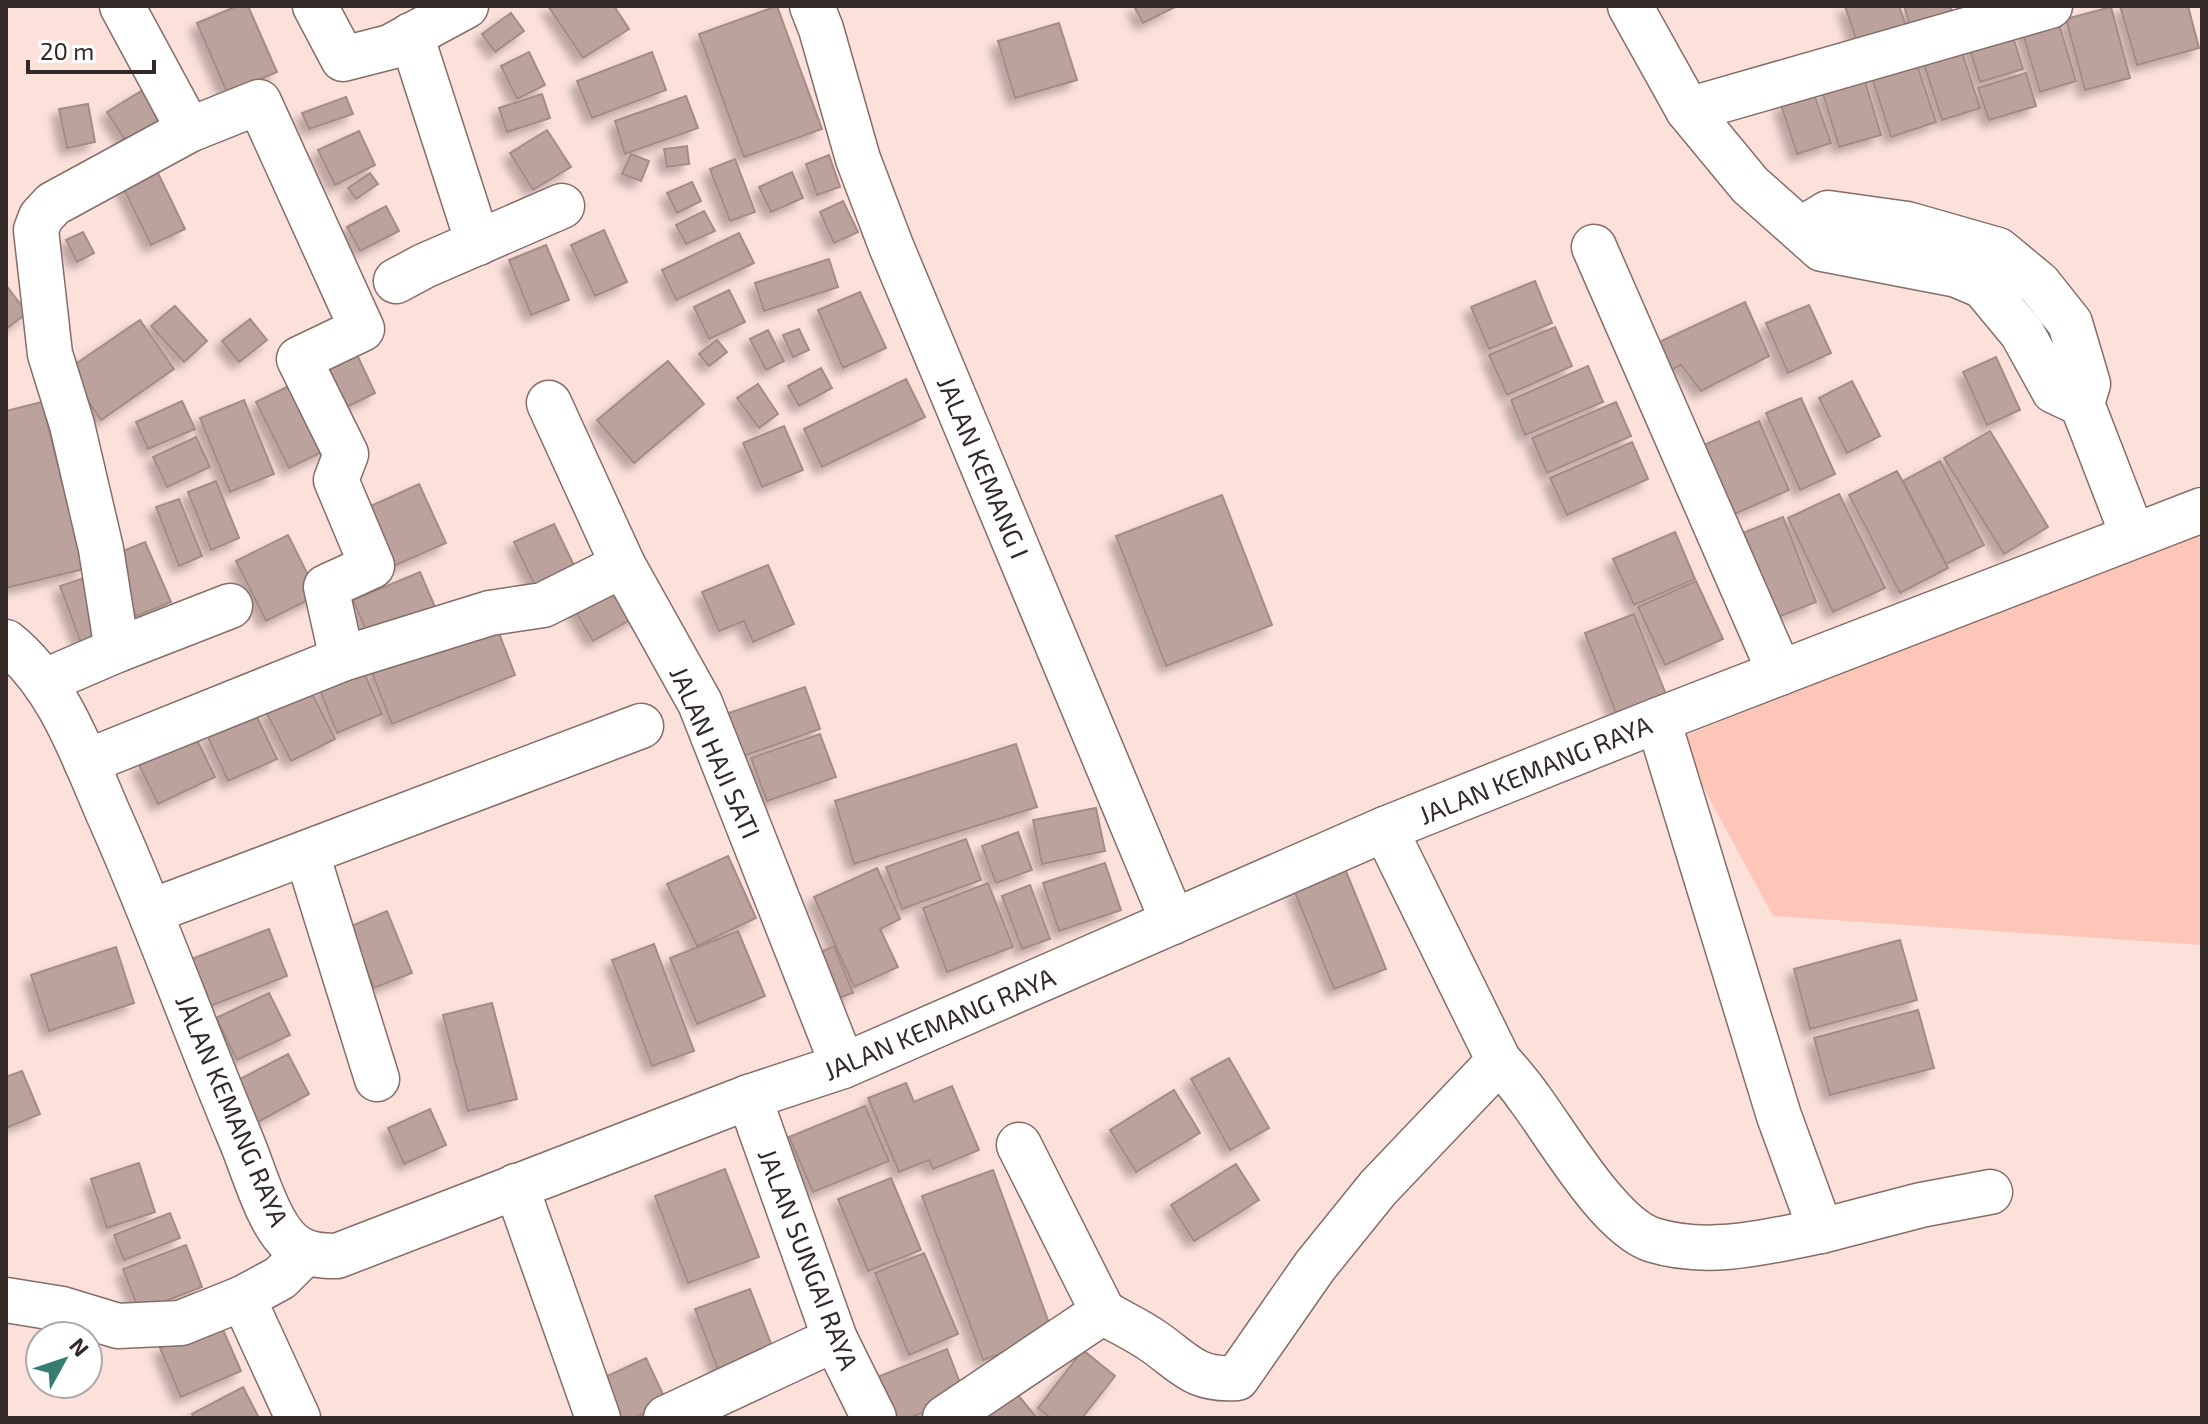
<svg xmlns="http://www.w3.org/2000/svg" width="2208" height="1424" viewBox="0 0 2208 1424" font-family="'Exo 2',sans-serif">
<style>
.green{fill:#fec6b9}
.building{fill:#bca29d;stroke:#a48b86;stroke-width:2;filter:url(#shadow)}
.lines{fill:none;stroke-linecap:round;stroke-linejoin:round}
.minor-casing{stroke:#856d68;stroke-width:47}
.minor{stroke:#fff;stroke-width:44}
.labels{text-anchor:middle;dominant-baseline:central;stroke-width:8;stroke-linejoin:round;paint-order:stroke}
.street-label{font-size:26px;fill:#332927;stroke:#fff}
</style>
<defs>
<filter id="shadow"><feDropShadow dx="-7" dy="7" stdDeviation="4" flood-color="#0004"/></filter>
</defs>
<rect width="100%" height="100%" fill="#fce1db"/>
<polygon class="green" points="2202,527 2202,945 1773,916 1677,739"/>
<g class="building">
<polygon points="237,6 248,6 277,72 227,93 197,23"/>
<polygon points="548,6 614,6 629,29 583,58"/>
<polygon points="777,6 822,129 744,157 699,34"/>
<polygon points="1134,6 1177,6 1143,23"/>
<polygon points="1845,6 1899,6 1909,35 1860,51"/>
<polygon points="1904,6 1950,6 1953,14 1911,28"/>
<polygon points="2120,6 2188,6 2199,48 2137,65"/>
<polygon points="2111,7 2130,78 2085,90 2066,19"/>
<polygon points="511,13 524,31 495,52 482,34"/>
<polygon points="2056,14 2076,81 2040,92 2020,24"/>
<polygon points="1059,23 1077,80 1015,98 998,41"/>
<polygon points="2009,24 2023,69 1980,82 1966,37"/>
<polygon points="1959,43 1980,108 1942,120 1921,55"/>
<polygon points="529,52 545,85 517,99 501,66"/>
<polygon points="652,52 666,90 592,118 577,81"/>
<polygon points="1914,56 1936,122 1891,137 1870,71"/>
<polygon points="2026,73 2036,106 1989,120 1978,88"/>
<polygon points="1864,78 1881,135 1839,147 1822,90"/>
<polygon points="143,90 165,127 130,148 107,112"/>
<polygon points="542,94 550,118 507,132 499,108"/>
<polygon points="1814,94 1831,143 1797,154 1781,105"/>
<polygon points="686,96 698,128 625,154 615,121"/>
<polygon points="346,97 353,114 309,129 302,113"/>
<polygon points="88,104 95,142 67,148 59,109"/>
<polygon points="547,130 571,167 533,190 510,153"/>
<polygon points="359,131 375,165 335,185 318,150"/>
<polygon points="687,146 689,164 667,167 664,149"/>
<polygon points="631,154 649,161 641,181 622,174"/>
<polygon points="829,155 840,187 817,195 806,164"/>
<polygon points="735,159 755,212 730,221 710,169"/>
<polygon points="156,169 185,229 151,245 122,185"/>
<polygon points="792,172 803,198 771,212 759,187"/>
<polygon points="370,173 378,184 356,199 348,188"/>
<polygon points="692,182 701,201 677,213 667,193"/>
<polygon points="843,201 858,232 834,243 820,212"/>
<polygon points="386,206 399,231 360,251 347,227"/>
<polygon points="704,211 715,231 686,244 676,225"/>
<polygon points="604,230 627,282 595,296 571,245"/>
<polygon points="83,232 94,253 77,262 66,240"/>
<polygon points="739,233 754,263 676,300 662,270"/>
<polygon points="546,245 569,300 531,315 509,260"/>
<polygon points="829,259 838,287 764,311 755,283"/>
<polygon points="1535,281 1552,323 1489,349 1471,307"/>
<polygon points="6,285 27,313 6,329"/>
<polygon points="729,290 745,322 709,339 694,307"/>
<polygon points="860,292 886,348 843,368 818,310"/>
<polygon points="1745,302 1769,356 1701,391 1681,365 1669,371 1653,345"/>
<polygon points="1809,305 1831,353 1788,373 1766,323"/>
<polygon points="175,306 207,341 184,362 151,326"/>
<polygon points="250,319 267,340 239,362 222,341"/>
<polygon points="140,320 174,369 101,420 67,370"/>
<polygon points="1555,327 1572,366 1507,395 1489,355"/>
<polygon points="799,329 809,350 793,357 783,335"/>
<polygon points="768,330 784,361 766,370 750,339"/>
<polygon points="717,340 727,352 709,366 699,354"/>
<polygon points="351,342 375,393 331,415 306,364"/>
<polygon points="1996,357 2020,410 1987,425 1963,372"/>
<polygon points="668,361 704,404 634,463 597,420"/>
<polygon points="1588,366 1603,402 1525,435 1511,400"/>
<polygon points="821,368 832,388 799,406 788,386"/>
<polygon points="906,379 925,417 822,467 804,429"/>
<polygon points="1852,381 1880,436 1847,453 1819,398"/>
<polygon points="297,382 330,448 289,468 256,402"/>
<polygon points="758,384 778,414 759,428 737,398"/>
<polygon points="1801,398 1835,474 1800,490 1766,413"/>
<polygon points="244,400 274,474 230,492 200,418"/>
<polygon points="182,401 195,429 148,449 136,422"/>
<polygon points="42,402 84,569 6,588 6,411"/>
<polygon points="1616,402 1631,436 1547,473 1532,438"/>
<polygon points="1759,421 1789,490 1721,520 1690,451"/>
<polygon points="784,426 803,470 762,487 743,443"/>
<polygon points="1990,431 2048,527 2004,554 1944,458"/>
<polygon points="196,437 210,467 167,487 153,457"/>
<polygon points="1632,442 1648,479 1567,515 1550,478"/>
<polygon points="1940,461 1984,545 1946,564 1903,481"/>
<polygon points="1897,471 1948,568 1900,593 1849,495"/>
<polygon points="216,481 239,538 211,550 188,492"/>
<polygon points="419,484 446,543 387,569 360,511"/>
<polygon points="1839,494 1885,588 1833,612 1788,518"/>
<polygon points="1222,495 1272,625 1166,666 1116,536"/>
<polygon points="179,499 202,556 179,566 156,507"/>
<polygon points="1783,517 1816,602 1763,623 1730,538"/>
<polygon points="554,524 583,584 543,603 514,542"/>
<polygon points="1675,532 1695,579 1634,605 1613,559"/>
<polygon points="288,535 318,595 266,621 236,561"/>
<polygon points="145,542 171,602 136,616 111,556"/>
<polygon points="768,565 794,624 753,642 744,621 719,631 702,592"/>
<polygon points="619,568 644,612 593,641 567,597"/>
<polygon points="420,572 435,607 368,635 353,600"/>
<polygon points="84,578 106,637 82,646 60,586"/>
<polygon points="1696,581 1723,639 1665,665 1638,607"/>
<polygon points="1634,614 1667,697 1617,716 1585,633"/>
<polygon points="494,620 515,675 392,724 370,668"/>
<polygon points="363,670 382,714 337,733 319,688"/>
<polygon points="805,687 820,729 735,759 720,716"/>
<polygon points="310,689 335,739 291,761 266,712"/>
<polygon points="255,713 277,759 228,781 207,735"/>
<polygon points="820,734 836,777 767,801 751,758"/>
<polygon points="196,738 215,777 158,804 139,765"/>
<polygon points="1016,744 1037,807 854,864 835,801"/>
<polygon points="1096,808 1105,851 1042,864 1033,820"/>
<polygon points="1018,832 1032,870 996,883 982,846"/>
<polygon points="966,839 981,880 902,909 886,867"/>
<polygon points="728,856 756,918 697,946 667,884"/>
<polygon points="1105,863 1121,910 1059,931 1043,883"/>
<polygon points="877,868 900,919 880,929 898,967 854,987 814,897"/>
<polygon points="1345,869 1386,969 1334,989 1294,890"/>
<polygon points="988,883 1013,947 947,972 923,908"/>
<polygon points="1030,885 1050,939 1022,949 1002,896"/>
<polygon points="387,911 412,973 374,988 349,927"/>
<polygon points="269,929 287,976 208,1007 189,960"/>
<polygon points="738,931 765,996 697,1024 670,958"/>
<polygon points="1900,940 1917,1000 1810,1029 1794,969"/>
<polygon points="654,944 694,1051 652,1066 612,960"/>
<polygon points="834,946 853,993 830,1001 806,959"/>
<polygon points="116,947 134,1003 49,1031 31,975"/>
<polygon points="269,993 290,1035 237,1060 216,1018"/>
<polygon points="492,1003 517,1099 468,1111 443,1015"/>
<polygon points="1918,1010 1934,1068 1830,1095 1814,1038"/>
<polygon points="288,1054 309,1094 245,1129 223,1088"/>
<polygon points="1229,1058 1269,1128 1230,1150 1191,1079"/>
<polygon points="22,1071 40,1114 6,1128 6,1077"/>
<polygon points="906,1083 914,1102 952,1086 979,1150 933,1169 929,1160 899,1172 868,1098"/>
<polygon points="1174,1090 1200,1133 1136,1172 1110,1130"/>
<polygon points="865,1106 889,1161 813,1192 789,1137"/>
<polygon points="430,1109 446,1145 404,1164 388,1128"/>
<polygon points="139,1163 155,1212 107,1228 91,1179"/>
<polygon points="1236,1164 1259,1200 1194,1241 1171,1205"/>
<polygon points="725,1169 759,1257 688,1283 655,1196"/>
<polygon points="993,1170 1053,1334 983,1360 922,1196"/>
<polygon points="891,1178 921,1250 868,1271 838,1199"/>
<polygon points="170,1213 180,1238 124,1260 114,1235"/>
<polygon points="186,1245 202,1287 139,1311 123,1269"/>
<polygon points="924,1253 958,1334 909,1355 875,1273"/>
<polygon points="750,1289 778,1362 723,1383 695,1309"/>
<polygon points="220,1323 241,1371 181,1397 160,1348"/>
<polygon points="947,1349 965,1396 909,1418 891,1418 875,1378"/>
<polygon points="1083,1350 1115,1376 1082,1418 1051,1418 1038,1408"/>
<polygon points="646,1358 667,1403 634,1418 606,1418 590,1384"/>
<polygon points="243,1387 259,1418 194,1418 192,1414"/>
<polygon points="1013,1389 1037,1418 985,1418 982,1415"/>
</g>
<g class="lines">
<defs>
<g id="minor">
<polyline points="122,6 189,130"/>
<polyline points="315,6 343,59 390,47 466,6"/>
<polyline points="812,6 821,29 858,159 891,246 1173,922"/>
<polyline points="1630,6 1688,110 1750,185 1822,249 1957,275 1983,286 2022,333 2054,391 2082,404"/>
<polyline points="411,35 478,243"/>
<polyline points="1688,110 2050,6"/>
<polyline points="1802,229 1828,213 1907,224 1998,250 2039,284 2070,323 2088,384 2082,404 2133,536"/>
<polyline points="1594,247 1780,673"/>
<polyline points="396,281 424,266 562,206"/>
<polyline points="549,403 623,565 700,703 843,1066"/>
<path d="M6 642C58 683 82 753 108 813 156 920 195 1031 241 1140 253 1168 268 1224 291 1243 305 1255 321 1256 337 1256L749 1097 843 1066 1385 829 1658 720 2202 510"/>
<polyline points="117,650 101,549 72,425 50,354 36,230 41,217 53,204 189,130 259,102 362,329 299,359 346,454 336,480 372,566 326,587 342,659"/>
<polyline points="45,681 117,650 230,606"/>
<polyline points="1658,720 1779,1116 1821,1231 1921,1205 1990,1192"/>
<polyline points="86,762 342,659 490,613 543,605 623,565"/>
<polyline points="307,854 377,1079"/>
<polyline points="152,911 641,726"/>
<path d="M1499 1061C1510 1073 1521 1086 1530 1099 1557 1135 1610 1227 1653 1240 1708 1257 1766 1242 1821 1231"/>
<polyline points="749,1097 835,1339 874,1418"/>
<polyline points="516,1186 598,1418"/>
<polyline points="6,1300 62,1309 118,1326 181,1323 243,1298"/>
<path d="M1103 1312C1119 1322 1137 1330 1153 1341 1185 1363 1194 1381 1237 1378L1315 1266 1378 1188 1499 1061 1385 829"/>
<polyline points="298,1418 243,1298 280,1278 306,1252"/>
<polyline points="666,1418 835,1339"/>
<polyline points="945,1418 1103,1312 1019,1145"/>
</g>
</defs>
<use href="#minor" class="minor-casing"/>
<use href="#minor" class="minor"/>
</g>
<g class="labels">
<g class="street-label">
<text transform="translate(984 467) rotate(67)">JALAN KEMANG I</text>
<text transform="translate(716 752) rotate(66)">JALAN HAJI SATI</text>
<text transform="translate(1535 769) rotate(-22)">JALAN KEMANG RAYA</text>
<text transform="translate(939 1023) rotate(-23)">JALAN KEMANG RAYA</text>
<text transform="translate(233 1110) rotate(67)">JALAN KEMANG RAYA</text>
<text transform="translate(809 1259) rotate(69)">JALAN SUNGAI RAYA</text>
</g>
</g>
<rect width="2208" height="1424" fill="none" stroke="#332927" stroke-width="16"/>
<g transform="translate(64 1360) rotate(50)"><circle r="38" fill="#ffffff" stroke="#ada9a9" stroke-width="2"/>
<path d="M0-6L14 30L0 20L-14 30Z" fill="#377c71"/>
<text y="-12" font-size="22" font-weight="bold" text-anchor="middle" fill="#332927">N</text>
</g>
<path d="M28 60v12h126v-12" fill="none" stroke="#332927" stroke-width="4"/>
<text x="40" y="60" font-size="24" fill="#332927" stroke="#ffffff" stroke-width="6" paint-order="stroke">20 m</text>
</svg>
